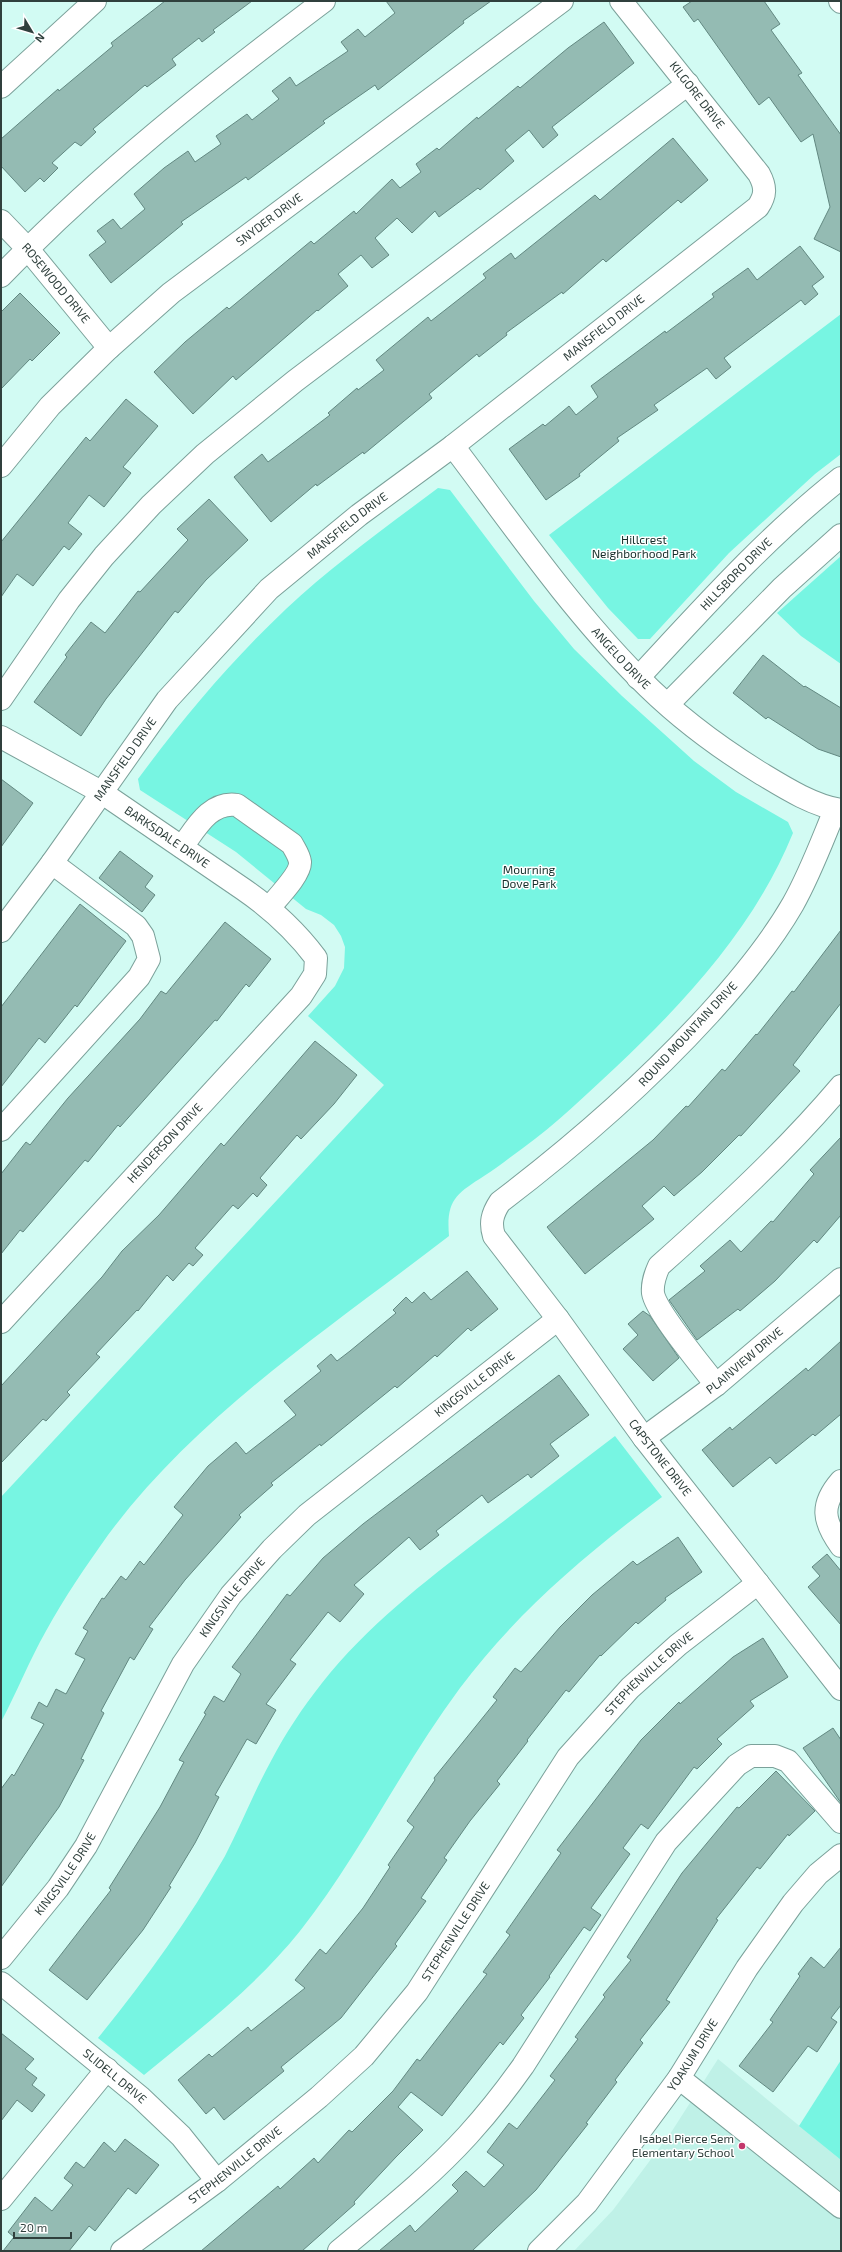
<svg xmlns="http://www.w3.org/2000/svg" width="842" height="2252" font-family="'Exo 2',sans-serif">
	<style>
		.built { fill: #bff1e7 }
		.green { fill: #77f5e2 }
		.building { fill: #94bbb3; stroke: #628881 }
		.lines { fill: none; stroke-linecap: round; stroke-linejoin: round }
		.minor-casing { stroke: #7ba19a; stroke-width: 24 }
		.major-casing { stroke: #7ba19a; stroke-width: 24 }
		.minor { stroke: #fff; stroke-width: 22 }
		.major { stroke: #fff; stroke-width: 22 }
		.poi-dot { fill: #c3376b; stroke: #fff; stroke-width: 1.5 }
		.labels { text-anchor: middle; stroke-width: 3; stroke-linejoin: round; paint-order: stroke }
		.street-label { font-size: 12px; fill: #30403d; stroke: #fff }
		.park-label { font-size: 12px; fill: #162f2b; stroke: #fff }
		.poi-label { font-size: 12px; fill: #30403d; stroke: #fff; text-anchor: end }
	</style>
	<rect width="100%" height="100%" fill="#d2fbf3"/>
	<polygon class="built" points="718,2059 841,2160 841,2251 574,2251 613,2210 672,2131"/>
	<g class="green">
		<polygon points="841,314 841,454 815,474 729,553 650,639 638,639 608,608 549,535"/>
		<path d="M438 488 450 490 534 601 574 649 622 696 694 761 736 792 788 822 793 833C755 926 688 999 616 1067 586 1095 556 1124 523 1148 510 1157 497 1168 484 1176 456 1194 446 1200 449 1236 330 1328 199 1413 108 1535 86 1566 64 1598 46 1631 29 1661 17 1692 1 1722V1497L384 1085 308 1016 335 986 344 968 345 947 341 936 334 925 321 915 306 909 236 852 140 790 138 779C183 718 231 661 286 609 333 565 386 527 438 488Z"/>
		<polygon points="841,556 841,664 801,636 777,613"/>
		<path d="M615 1436 662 1497C587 1553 516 1613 460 1688 402 1766 360 1855 300 1931 255 1987 199 2030 144 2075L98 2038C145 1980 188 1921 225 1856 241 1825 254 1792 271 1761 285 1734 303 1707 322 1683 367 1626 423 1583 480 1539 525 1505 570 1470 615 1436Z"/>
		<polygon points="841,2060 841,2160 799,2126"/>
	</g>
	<g class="building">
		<polygon points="165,1 252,1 213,30 215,32 202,42 199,38 172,59 176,65 147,87 145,85 93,129 96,132 81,146 75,142 52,163 58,168 44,182 40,178 25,192 1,166 1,139 58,89 59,91 113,46 111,43"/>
		<polygon points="386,1 491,1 463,21 464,23 378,90 375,85 323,121 325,123 248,180 246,177 181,222 183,224 111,283 89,255 106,242 97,231 113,219 121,229 145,209 134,194 164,168 188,151 195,162 221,144 216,136 247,114 252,120 279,99 272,91 290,77 296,86 348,51 341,42 358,29 365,37 395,13"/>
		<polygon points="692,1 764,1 780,24 771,30 802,73 798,75 841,135 841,252 814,239 830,207 813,134 801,142 769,97 759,105 698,19 694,22 683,7"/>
		<polygon points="604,22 634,63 552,127 558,135 543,148 529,130 505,150 514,161 480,190 478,188 439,217 435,211 412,233 397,218 375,238 389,255 372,268 361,255 338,274 348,286 318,311 317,310 236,380 233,376 193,414 154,372 185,342 227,307 229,309 311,241 314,244 354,211 356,214 392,179 400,188 421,172 416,164 437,148 439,150 477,117 478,119 518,86 520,88 568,48"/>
		<polygon points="673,138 708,180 681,203 678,200 606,262 603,259 563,294 562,292 506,333 507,335 479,357 477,354 429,394 432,398 364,454 363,452 317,486 316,484 271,522 234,477 262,454 268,462 330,415 328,413 357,388 358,390 384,370 376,360 428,317 431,321 486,278 483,274 511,253 515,259 595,195 600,200"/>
		<polygon points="800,246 824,277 812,286 818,294 805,305 801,300 724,358 731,367 716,379 707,368 654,405 658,410 617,438 619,441 579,474 580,476 546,500 509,449 543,424 545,426 569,406 576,415 598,397 591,386 665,331 666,333 714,297 712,294 748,268 757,280"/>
		<polygon points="20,293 60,333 32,361 30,359 1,389 1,312"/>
		<polygon points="126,399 158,426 123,467 131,473 104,507 89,495 68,523 82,534 69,550 64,546 33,586 17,574 1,597 1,542 86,437 90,441"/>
		<polygon points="209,499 248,540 206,580 178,613 175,611 106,699 81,736 34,702 67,657 65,655 91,622 105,633 138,591 140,592 188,540 177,529"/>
		<polygon points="763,655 804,687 805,686 841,708 841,757 818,749 768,717 766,719 733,693"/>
		<polygon points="1,779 33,803 1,847"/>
		<polygon points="120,851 153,876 145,887 155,895 142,912 99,878"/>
		<polygon points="80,904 126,941 77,1007 75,1005 45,1043 39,1038 1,1087 1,1007"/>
		<polygon points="225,922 271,959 249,987 246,984 217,1021 215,1020 120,1127 118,1125 88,1162 85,1160 23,1232 20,1230 1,1254 1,1174 26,1142 30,1145 68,1098 140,1019 161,991 166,994"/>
		<polygon points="841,930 841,1003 793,1065 800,1071 741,1136 739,1135 702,1172 674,1196 664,1186 642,1206 654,1219 585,1274 547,1227 653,1140 686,1106 688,1107 722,1069 725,1071 756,1034 757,1035 792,991 794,992"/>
		<polygon points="315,1041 357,1075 334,1104 301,1139 297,1135 260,1178 267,1185 257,1197 253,1193 238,1209 233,1205 195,1248 203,1255 193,1266 189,1263 173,1281 167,1275 138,1311 137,1310 96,1354 100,1357 67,1392 70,1395 46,1421 43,1419 1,1463 1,1386 102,1277 122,1251 159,1215 221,1143 224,1146"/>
		<polygon points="841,1137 841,1215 817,1243 814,1240 775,1281 740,1311 738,1309 697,1340 669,1300 705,1271 700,1266 730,1240 741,1252 771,1221 773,1222 814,1174 810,1170"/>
		<polygon points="467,1271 498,1309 471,1331 468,1328 437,1357 435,1355 397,1388 395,1386 321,1446 320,1444 271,1483 273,1485 239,1515 241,1517 185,1580 149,1627 153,1629 134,1660 130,1657 101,1711 104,1713 81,1759 84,1760 59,1807 1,1887 1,1789 12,1774 14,1776 44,1724 31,1718 39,1702 47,1707 56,1689 66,1694 85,1659 75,1654 88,1631 83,1628 102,1598 104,1599 121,1576 126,1580 140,1561 144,1565 183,1515 174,1507 208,1466 236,1442 246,1454 296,1415 284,1401 321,1371 317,1366 331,1354 337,1361 350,1351 396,1313 393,1310 406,1297 412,1303 424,1292 431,1300"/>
		<polygon points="643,1311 650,1316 679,1358 653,1381 623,1349 638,1335 628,1324"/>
		<polygon points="841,1341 841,1414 815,1436 813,1434 776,1464 770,1457 733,1487 702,1450 730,1427 732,1430 806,1368 808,1371"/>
		<polygon points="559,1375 589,1415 550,1444 559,1456 531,1478 528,1474 488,1503 482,1495 436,1531 439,1535 420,1550 409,1537 354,1585 364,1594 340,1622 328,1612 290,1660 296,1664 266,1704 276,1710 256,1744 247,1739 215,1795 219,1797 195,1843 169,1886 171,1887 143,1930 87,2000 49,1970 111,1890 109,1888 160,1807 184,1762 179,1760 206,1714 204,1713 214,1696 224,1702 241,1674 232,1667 287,1594 290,1596 323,1558 363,1524"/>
		<polygon points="678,1537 702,1572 665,1598 666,1600 638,1624 636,1622 601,1656 600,1655 569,1692 566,1690 527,1740 528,1741 497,1781 500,1784 470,1821 444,1858 447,1860 421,1898 426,1901 395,1944 397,1946 341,2018 281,2067 284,2071 224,2120 214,2107 206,2114 178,2080 209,2054 212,2057 248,2027 251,2031 305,1988 295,1980 320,1949 326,1954 363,1908 390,1867 388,1865 414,1827 407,1821 435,1780 434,1778 497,1700 493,1697 515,1668 521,1672 560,1627 592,1595 633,1561 637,1565"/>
		<polygon points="827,1554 841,1571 841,1625 808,1587 820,1576 812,1567"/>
		<polygon points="763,1638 788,1677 750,1701 754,1706 717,1739 722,1744 697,1769 694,1767 648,1829 641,1824 623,1848 630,1854 591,1908 601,1915 590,1931 584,1927 549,1976 550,1977 521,2015 524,2018 503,2045 500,2042 442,2116 411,2092 398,2107 423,2130 396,2157 354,2202 355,2204 302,2251 201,2251 278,2186 280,2189 314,2158 318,2163 349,2130 352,2132 393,2091 417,2059 420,2061 487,1974 483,1972 510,1935 506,1932 561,1853 557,1850 641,1740 679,1702 680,1704 733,1657"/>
		<polygon points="833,1728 841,1740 841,1803 803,1748"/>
		<polygon points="776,1771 815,1811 789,1836 788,1834 760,1869 757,1867 716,1919 718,1920 666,2000 670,2002 640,2040 643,2043 615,2080 617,2082 586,2123 588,2124 536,2190 472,2251 379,2251 410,2225 415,2232 458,2191 452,2185 466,2171 484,2187 504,2165 487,2152 509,2123 517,2129 555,2080 550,2076 578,2039 575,2037 605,1997 603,1995 631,1960 627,1957 682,1873 737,1807 739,1808"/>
		<polygon points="841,1947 841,2005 831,2018 837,2022 817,2052 808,2046 773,2092 739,2066 773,2022 770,2020 800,1976 798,1974 811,1957 824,1968"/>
		<polygon points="1,2033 34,2059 25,2069 37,2078 32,2085 45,2095 32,2112 17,2100 1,2121"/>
		<polygon points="125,2139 159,2165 136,2194 128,2188 95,2231 89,2226 69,2251 3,2251 14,2237 8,2232 35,2197 52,2211 73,2185 64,2178 76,2162 84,2168 104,2142 115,2152"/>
	</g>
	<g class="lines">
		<g class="minor-casing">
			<g id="minor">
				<polyline points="1,87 95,1"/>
				<path id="s1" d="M1 221 27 248 109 348"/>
				<path d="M1 276C99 174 211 86 324 1"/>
				<path id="s2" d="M453 446C512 524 569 607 638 677 674 714 718 747 762 774 785 788 814 806 841 810"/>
				<path id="s3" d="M1 466 50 406 109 348 171 293 562 1"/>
				<path id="s4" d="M638 678C703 608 766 537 841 478"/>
				<polyline points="1,699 69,600 104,556 151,505 205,454 295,381 688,84"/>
				<polyline points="668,704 782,588 841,535"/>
				<path id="s5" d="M1 737 101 792 243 889C272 909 295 930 316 958L315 974 301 996 1 1322"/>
				<path id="s6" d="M835 810C822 841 810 874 793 904 770 944 740 980 709 1014 645 1084 575 1145 500 1202 492 1214 490 1223 494 1236L558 1319 644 1438 841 1689"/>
				<path d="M182 847C196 828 210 801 237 805L292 844C295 850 299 855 300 862 301 874 277 898 269 908"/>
				<path id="s7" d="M1 931 52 863 167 700 269 589 359 515 453 446 758 207C766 195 766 187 759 174L621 1"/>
				<polyline points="1,1130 139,977 149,959 143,936 136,926 52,863"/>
				<path d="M716 1385C702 1366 656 1312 653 1293 652 1283 655 1275 659 1266 723 1209 786 1151 841 1086"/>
				<path id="s8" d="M644 1438 716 1385 841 1279"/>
				<path d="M841 1481C820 1505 823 1521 841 1546"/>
				<path id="s9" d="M1 1958 58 1888 86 1846 183 1664 231 1595 272 1549 307 1515 558 1319"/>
				<path id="s10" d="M1 1983 140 2097 181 2136 217 2181"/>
				<polyline points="679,2078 841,2207"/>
				<polyline points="1,2199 107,2069"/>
				<path id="s11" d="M122 2251 217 2181 319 2097 364 2056 417 1992 568 1757 630 1688 678 1645 758 1583"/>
				<path d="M339 2251C383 2214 429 2178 468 2135 488 2113 506 2090 523 2066L666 1842 737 1765 751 1756H775L788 1761 841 1822"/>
				<path id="s12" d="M539 2251 587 2203 679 2078 747 1968 793 1903 818 1874 841 1855"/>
			</g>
		</g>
		<g class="major-casing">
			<polyline id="major" points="840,1 841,2"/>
		</g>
		<use href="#minor" class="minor"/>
		<use href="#major" class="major"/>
	</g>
	<circle class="poi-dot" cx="742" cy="2146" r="4"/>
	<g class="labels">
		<g class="street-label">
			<text transform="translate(697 95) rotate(52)" y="4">KILGORE DRIVE</text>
			<text dy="4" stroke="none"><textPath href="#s3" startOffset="366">SNYDER DRIVE</textPath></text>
			<text dy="4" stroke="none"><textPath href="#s1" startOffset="83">ROSEWOOD DRIVE</textPath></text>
			<text dy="4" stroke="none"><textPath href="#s7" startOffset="860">MANSFIELD DRIVE</textPath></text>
			<text dy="4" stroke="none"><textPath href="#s7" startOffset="536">MANSFIELD DRIVE</textPath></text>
			<text dy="4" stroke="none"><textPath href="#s4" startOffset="143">HILLSBORO DRIVE</textPath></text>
			<text dy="4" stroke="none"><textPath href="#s2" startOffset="271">ANGELO DRIVE</textPath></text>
			<text dy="4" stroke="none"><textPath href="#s7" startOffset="212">MANSFIELD DRIVE</textPath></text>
			<text dy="4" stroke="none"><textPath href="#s5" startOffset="194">BARKSDALE DRIVE</textPath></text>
			<text transform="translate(688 1034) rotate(-47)" y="4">ROUND MOUNTAIN DRIVE</text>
			<text transform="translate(165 1143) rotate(-47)" y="4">HENDERSON DRIVE</text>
			<text dy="4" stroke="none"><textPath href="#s8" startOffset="127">PLAINVIEW DRIVE</textPath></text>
			<text dy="4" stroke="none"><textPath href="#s9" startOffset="754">KINGSVILLE DRIVE</textPath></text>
			<text dy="4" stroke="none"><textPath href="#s6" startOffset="836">CAPSTONE DRIVE</textPath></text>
			<text dy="4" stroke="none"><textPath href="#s9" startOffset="430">KINGSVILLE DRIVE</textPath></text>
			<text dy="4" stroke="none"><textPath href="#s11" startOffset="790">STEPHENVILLE DRIVE</textPath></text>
			<text dy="4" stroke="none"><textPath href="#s9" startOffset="106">KINGSVILLE DRIVE</textPath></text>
			<text dy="4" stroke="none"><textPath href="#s11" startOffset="466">STEPHENVILLE DRIVE</textPath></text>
			<text dy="4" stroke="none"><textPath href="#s12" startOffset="250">YOAKUM DRIVE</textPath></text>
			<text dy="4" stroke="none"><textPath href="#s10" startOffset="147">SLIDELL DRIVE</textPath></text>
			<text dy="4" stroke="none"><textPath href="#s11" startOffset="142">STEPHENVILLE DRIVE</textPath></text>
		</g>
		<g class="park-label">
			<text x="644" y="544">Hillcrest<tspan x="644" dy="14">Neighborhood Park</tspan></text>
			<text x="529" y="874">Mourning<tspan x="529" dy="14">Dove Park</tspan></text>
		</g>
		<g class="poi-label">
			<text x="734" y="2143">Isabel Pierce Sem<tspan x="734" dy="14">Elementary School</tspan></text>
		</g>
	</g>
	<rect width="842" height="2252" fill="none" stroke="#30403d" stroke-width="4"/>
	<g transform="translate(32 32) rotate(128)" stroke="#ffffff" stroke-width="3" paint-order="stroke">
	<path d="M0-3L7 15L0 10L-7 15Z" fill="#30403d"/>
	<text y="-6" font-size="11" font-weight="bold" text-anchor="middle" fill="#30403d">N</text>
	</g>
	<path d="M14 2232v6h57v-6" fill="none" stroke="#30403d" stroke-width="2"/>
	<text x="20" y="2232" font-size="12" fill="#30403d" stroke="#ffffff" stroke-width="3" paint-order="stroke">20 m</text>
</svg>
